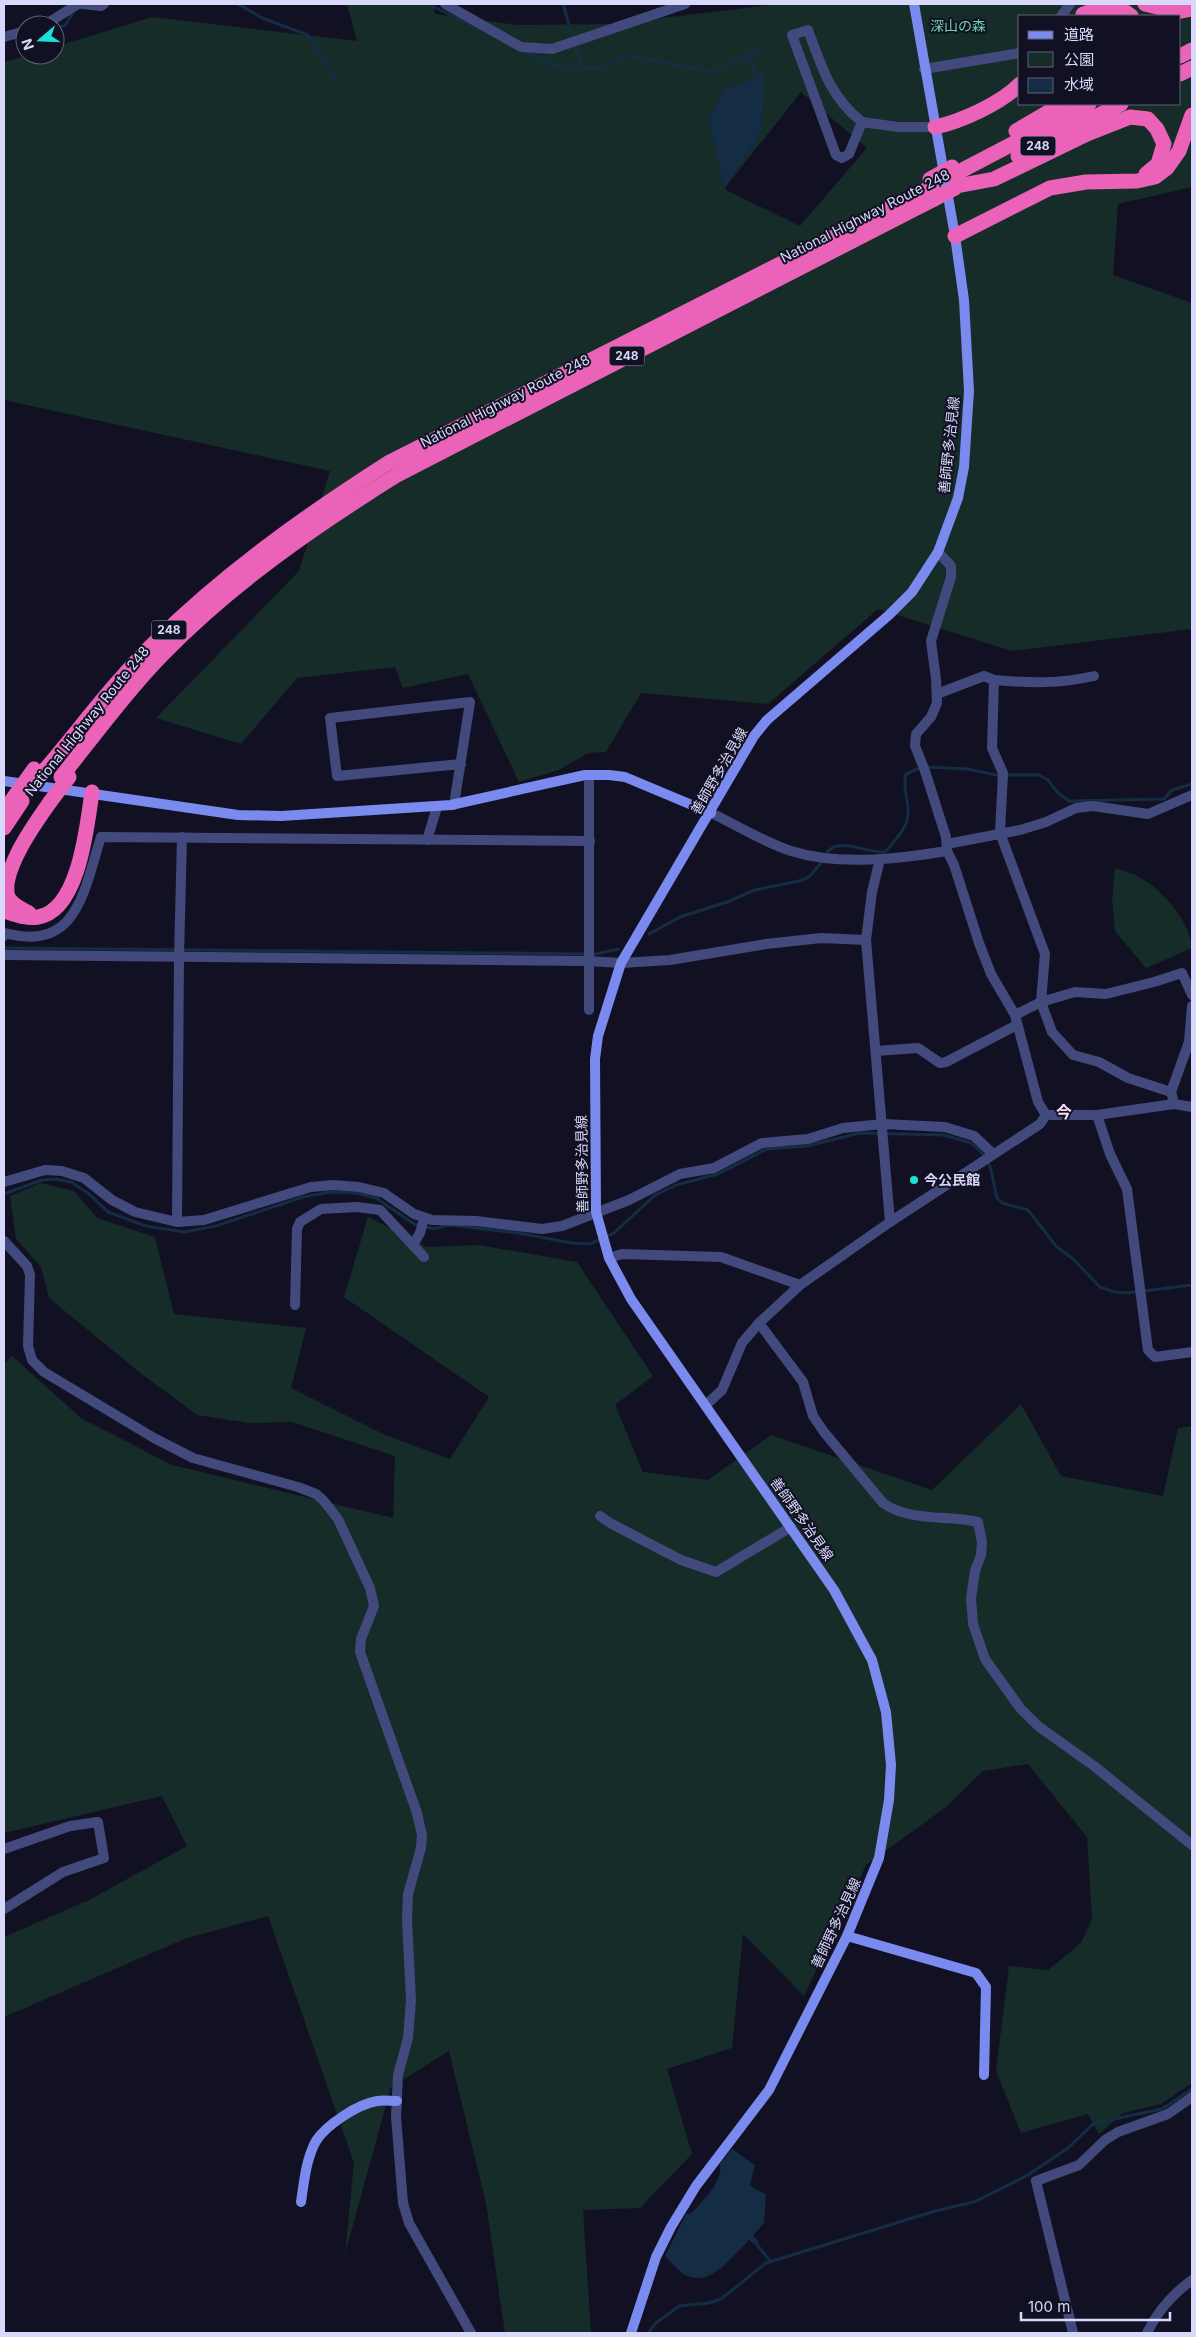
<svg xmlns="http://www.w3.org/2000/svg" width="1196" height="2337" font-family="Inter,'Noto Sans JP',sans-serif">
	<style>
		.green { fill: #152c28; fill-rule: evenodd }
		.water { fill: #142d44 }
		.lines { fill: none; stroke-linecap: round; stroke-linejoin: round }
		.stream { stroke: #142d44; stroke-width: 3 }
		.street { stroke: #42497c; stroke-width: 10 }
		.secondary { stroke: #7b8aee; stroke-width: 10 }
		.highway { stroke: #eb62b9; stroke-width: 15 }
		.highway-bridge { stroke: #eb62b9; stroke-width: 15 }
		.poi-dot { fill: #1de1d7; stroke: #121123; stroke-width: 2 }
		.labels { text-anchor: middle; stroke-width: 4; stroke-linejoin: round; paint-order: stroke }
		.shield { fill: #121123; stroke: #9d9dba; stroke-width: 1 }
		.shield-label { font-size: 12px; font-weight: bold; fill: #d8d9fa }
		.park-label { font-size: 14px; fill: #6dd1a9; stroke: #121123 }
		.street-label { font-size: 14px; fill: #d8d9fa; stroke: #121123 }
		.poi-label { font-size: 14px; font-weight: bold; fill: #d8d9fa; stroke: #121123; text-anchor: start }
		.quarter-label { font-size: 16px; font-weight: bold; fill: #fadaf3; stroke: #121123 }
	</style>
	<rect width="100%" height="100%" fill="#121123"/>
	<g class="green">
		<path d="M347 4H433L435 14 517 25 612 24 778 4H1192V187L1118 204 1113 275 1192 303V629L1012 651 878 609 768 704 641 693 606 752 588 753 559 770 519 782 468 674 403 688 395 667 297 678 241 744 156 718 299 571 330 471 4 400V62L28 55H55V47L152 17 357 41ZM1020 16H1180V104H1020ZM801 92 867 148 800 226 724 189Z"/>
		<path d="M1115 868C1124 871 1136 874 1144 880 1163 891 1192 925 1192 948L1146 968 1115 931 1112 900Z"/>
		<polygon points="41,1183 74,1191 97,1218 155,1237 174,1314 306,1328 291,1388 385,1435 450,1459 489,1397 344,1297 368,1217 427,1247 479,1245 577,1262 653,1376 615,1405 643,1472 708,1480 771,1435 932,1490 1021,1404 1061,1476 1163,1496 1178,1428 1192,1426 1192,2083 1161,2104 1123,2113 1099,2134 1088,2114 1021,2133 996,2071 1009,1966 1048,1970 1081,1943 1092,1919 1087,1837 1028,1764 983,1771 946,1807 866,1865 804,1996 743,1934 732,2048 667,2069 692,2154 640,2208 583,2210 591,2333 505,2333 486,2203 449,2051 391,2087 345,2254 354,2163 268,1916 184,1939 4,2017 4,1937 89,1900 187,1846 162,1796 4,1833 4,1364 12,1356 81,1418 172,1465 393,1518 395,1456 292,1422 249,1423 197,1415 139,1372 49,1298 41,1267 16,1239 10,1196"/>
	</g>
	<g class="water">
		<polygon points="764,73 761,131 724,190 709,118 724,90"/>
		<path d="M732 2149 755 2165 750 2185 753 2188 766 2194 764 2223 753 2235 759 2243 755 2245 749 2240C732 2256 711 2288 685 2275 678 2271 671 2262 665 2256L686 2214H690C702 2203 723 2182 720 2164Z"/>
	</g>
	<g class="lines">
		<g class="stream">
			<polyline points="238,4 262,18 308,35 337,82"/>
			<polyline points="432,4 434,7 482,30"/>
			<polyline points="563,4 582,68"/>
			<polyline points="55,27 65,26 74,11"/>
			<polyline points="524,51 555,66 602,69 626,55 711,72 761,49"/>
			<polyline points="749,54 757,77"/>
			<polyline points="927,767 968,769 996,775 1039,775 1048,780 1058,793 1069,801 1164,799 1172,790 1192,784"/>
			<path d="M827 852C841 837 864 853 885 852 894 841 908 828 908 814 909 800 902 788 906 774L920 768"/>
			<polyline points="649,934 680,917 727,902 755,890 799,881 809,877 821,863"/>
			<polyline points="4,948 596,954 618,949"/>
			<polyline points="4,1194 42,1180 55,1179 71,1182 89,1194 108,1212 146,1226 184,1232 216,1226 303,1197 330,1192 357,1193 376,1198 414,1224 434,1229 449,1225 518,1233 572,1243 590,1244 614,1233 655,1195 676,1185 718,1174 767,1149 807,1146 860,1133 944,1135 971,1143 983,1154 990,1166 997,1198 1002,1203 1028,1210 1056,1246 1073,1259 1100,1287 1114,1292 1127,1293 1192,1285"/>
			<polyline points="754,2241 771,2262"/>
			<polyline points="648,2333 656,2323 679,2306 709,2303 721,2299 766,2263 935,2211 974,2202 1028,2175 1068,2148 1094,2123 1162,2109 1192,2089"/>
		</g>
		<g class="street">
			<polyline points="82,4 101,6 104,4"/>
			<polyline points="445,4 521,47 552,49 685,4"/>
			<polyline points="1061,16 1070,4"/>
			<polyline points="42,25 51,21 78,4"/>
			<polyline points="4,37 25,31"/>
			<polyline points="924,69 1020,53"/>
			<path d="M862 122C830 97 822 67 808 30L792 35 836 155 842 158 849 154 862 122 898 127H935"/>
			<polyline points="938,552 951,566 951,577 931,641 936,679 937,703 931,717 916,734 915,746 925,771 946,837 947,851 954,865 979,943 991,974 1015,1015 1038,1102 1046,1115"/>
			<path d="M994 680C1029 683 1059 684 1094 676"/>
			<polyline points="937,694 984,676 994,680 992,748 1003,773 1000,833 1045,954 1041,1002 1052,1032 1073,1055 1099,1062 1128,1078 1171,1092"/>
			<polyline points="454,805 470,702 330,718 337,776 461,764"/>
			<path d="M711 813C737 825 763 842 791 851 839 866 898 859 947 851"/>
			<polyline points="427,840 437,807"/>
			<polyline points="947,844 1020,830 1046,822 1076,808 1093,806 1148,814 1192,795"/>
			<polyline points="880,859 872,892 866,940 890,1222"/>
			<path d="M4 936 5 933C78 953 84 889 101 837L590 841"/>
			<polyline points="4,955 588,961 621,963 670,960 766,944 821,938 866,940"/>
			<polyline points="589,1010 589,775"/>
			<polyline points="1015,1015 1041,1002 1075,992 1106,994 1154,982 1182,973 1192,995"/>
			<polyline points="876,1051 918,1048 940,1063 946,1062 1017,1025"/>
			<polyline points="1173,1099 1171,1092 1189,1042 1192,1006"/>
			<polyline points="1046,1115 1097,1115 1174,1104 1192,1107"/>
			<polyline points="1097,1115 1110,1154 1127,1189 1148,1350 1155,1357 1192,1352"/>
			<polyline points="4,1182 45,1170 62,1171 84,1178 112,1200 135,1212 177,1222 204,1220 311,1187 333,1185 359,1187 384,1193 414,1214 432,1220 476,1221 542,1229 562,1226 629,1200 680,1174 714,1168 762,1143 808,1139 843,1128 883,1124 945,1127 974,1136 993,1154"/>
			<polyline points="177,1222 179,957 182,837"/>
			<polyline points="4,1241 27,1266 30,1275 28,1346 32,1360 44,1372 154,1438 193,1458 298,1487 316,1494 323,1500 338,1519 370,1588 374,1606 361,1639 360,1652 417,1813 422,1835 421,1848 408,1894 407,1920 411,2000 408,2038 398,2075 396,2117 403,2203 409,2223 471,2333"/>
			<polyline points="413,1245 420,1233 424,1218"/>
			<polyline points="609,1258 622,1254 721,1257 800,1285"/>
			<polyline points="295,1305 297,1229 300,1222 321,1209 357,1207 380,1210 424,1257"/>
			<path d="M759 1323 803 1382 813 1416 824 1432 883 1503C910 1522 947 1515 978 1522L982 1542 981 1555 975 1571 971 1598 973 1624 985 1659 1020 1708 1038 1726 1094 1766 1192 1845"/>
			<polyline points="707,1404 722,1390 742,1343 759,1323 800,1285 890,1222 1040,1124 1046,1115"/>
			<polyline points="600,1516 610,1523 681,1560 716,1572 791,1527"/>
			<polyline points="4,1849 70,1826 98,1822 104,1858 63,1872 4,1909"/>
			<polyline points="1073,2333 1036,2181 1079,2165 1105,2140 1118,2132 1168,2114 1192,2097"/>
			<path d="M1147 2333C1157 2312 1174 2293 1192 2280"/>
		</g>
		<g class="secondary">
			<polyline points="4,781 238,815 281,816 451,805 585,775 609,775 625,777 711,813"/>
			<polyline points="847,1936 976,1973 986,1987 984,2075"/>
			<path d="M301 2202C304 2182 306 2159 316 2141 326 2125 358 2104 377 2101 383 2100 391 2101 397 2101"/>
			<polyline points="631,2333 656,2257 671,2227 696,2186 769,2090 847,1936 879,1858 889,1800 891,1765 886,1712 872,1660 834,1590 631,1299 609,1258 596,1212 595,1059 598,1036 621,963 754,736 767,720 889,615 912,592 938,552 958,498 964,467 969,391 964,300 955,236 914,4"/>
		</g>
		<g class="highway">
			<polyline points="1145,4 1177,12 1192,9"/>
			<path d="M1083 14C1101 8 1115 2 1131 16"/>
			<polyline points="1180,56 1192,50"/>
			<polyline points="1180,74 1192,68"/>
			<path d="M935 127C960 122 1002 103 1020 84"/>
			<polyline points="1016,131 1062,104"/>
			<polyline points="1018,156 1121,104"/>
			<polyline points="953,175 1089,104"/>
			<polyline points="962,185 994,179 1087,134 1130,117 1148,119 1157,129 1164,144 1158,164 1146,174"/>
			<polyline points="955,236 1050,188 1086,182 1137,181 1155,177 1167,168 1179,151 1192,115"/>
			<path d="M43 772C80 729 114 682 154 643 225 573 305 516 388 463L932 187"/>
			<path d="M61 777C94 736 126 692 163 654 232 583 314 527 397 475L934 199"/>
			<polyline points="4,828 22,801"/>
			<path d="M4 911C15 914 25 919 38 917 79 911 87 826 92 792"/>
			<path d="M29 913C22 909 12 905 8 897 0 871 36 822 50 802"/>
		</g>
		<g class="highway-bridge">
			<polyline points="930,179 952,167"/>
			<polyline points="934,199 955,188"/>
			<polyline points="50,802 69,777"/>
			<polyline points="4,811 34,769"/>
		</g>
	</g>
	<circle class="poi-dot" cx="914" cy="1180" r="5"/>
	<g class="labels">
		<g class="shield">
			<rect x="1020.5" y="136.5" width="35" height="19" rx="4"/>
			<rect x="609.5" y="346.5" width="35" height="19" rx="4"/>
			<rect x="151.5" y="620.5" width="35" height="19" rx="4"/>
		</g>
		<g class="shield-label">
			<text x="1038" y="150">248</text>
			<text x="627" y="360">248</text>
			<text x="169" y="634">248</text>
		</g>
		<g class="park-label">
			<text x="958" y="31">深山の森</text>
		</g>
		<g class="street-label">
			<text transform="translate(865 216) rotate(-27)" y="5">National Highway Route 248</text>
			<text transform="translate(505 401) rotate(-27)" y="5">National Highway Route 248</text>
			<text transform="translate(949 445) rotate(-84)" y="5">善師野多治見線</text>
			<text transform="translate(87 721) rotate(-51)" y="5">National Highway Route 248</text>
			<text transform="translate(719 771) rotate(-60)" y="5">善師野多治見線</text>
			<text transform="translate(582 1164) rotate(-91)" y="5">善師野多治見線</text>
			<text transform="translate(802 1519) rotate(55)" y="5">善師野多治見線</text>
			<text transform="translate(836 1923) rotate(-65)" y="5">善師野多治見線</text>
		</g>
		<g class="poi-label">
			<text x="924" y="1185">今公民館</text>
		</g>
		<g class="quarter-label">
			<text x="1064" y="1118">今</text>
		</g>
	</g>
	<rect width="1196" height="2337" fill="none" stroke="#d8d9fa" stroke-width="10"/>
	<rect x="1018" y="15" width="162" height="90" fill="#121123" stroke="#616179"/>
	<rect x="1028" y="31" width="25" height="8" fill="#7b8aee" stroke="#616179"/>
	<text x="1064" y="40" font-size="15" fill="#d8d9fa">道路</text>
	<rect x="1028" y="52" width="25" height="15" fill="#152c28" stroke="#616179"/>
	<text x="1064" y="65" font-size="15" fill="#d8d9fa">公園</text>
	<rect x="1028" y="78" width="25" height="15" fill="#142d44" stroke="#616179"/>
	<text x="1064" y="90" font-size="15" fill="#d8d9fa">水域</text>
	<g transform="translate(40 40) rotate(251)"><circle r="24" fill="#121123" stroke="#616179"/>
	<path d="M0-4L9 19L0 12L-9 19Z" fill="#1de1d7"/>
	<text y="-8" font-size="14" font-weight="bold" text-anchor="middle" fill="#d8d9fa">N</text>
	</g>
	<path d="M1021 2312v8h149v-8" fill="none" stroke="#d8d9fa" stroke-width="2.5"/>
	<text x="1028" y="2312" font-size="15" fill="#d8d9fa" stroke="#121123" stroke-width="4" paint-order="stroke">100 m</text>
</svg>
